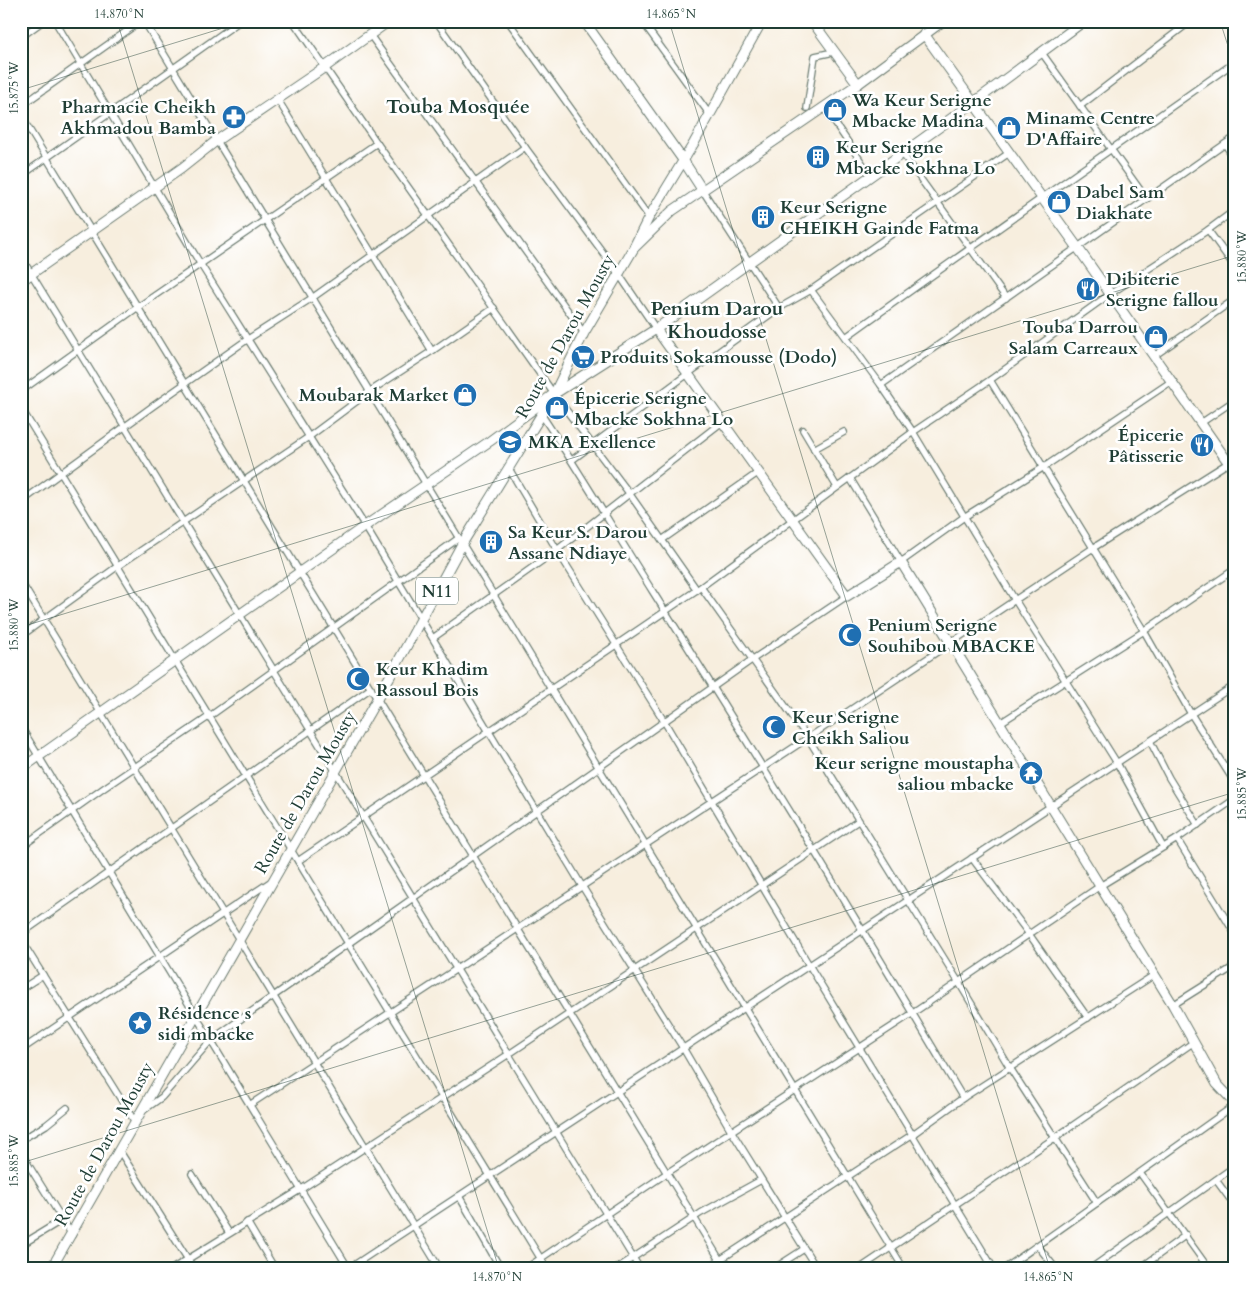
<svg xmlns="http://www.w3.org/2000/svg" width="1256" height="1290" font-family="Cardo,serif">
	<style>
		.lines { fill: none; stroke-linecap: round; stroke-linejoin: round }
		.street-casing { stroke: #6b7b70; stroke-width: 8 }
		.secondary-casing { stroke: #6b7b70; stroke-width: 11 }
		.primary-casing { stroke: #6b7b70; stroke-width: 11 }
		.street { stroke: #fff; stroke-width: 5.5 }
		.secondary { stroke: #fff; stroke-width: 9 }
		.primary { stroke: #fff; stroke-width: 9 }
		.ticks { fill: none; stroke: #1f3d34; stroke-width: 1; stroke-opacity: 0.45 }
		.labels { text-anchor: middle; stroke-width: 5; stroke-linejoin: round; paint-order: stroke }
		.shield { fill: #fff; stroke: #627771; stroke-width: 1 }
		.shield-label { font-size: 16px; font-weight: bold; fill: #1f3d34 }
		.poi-label { font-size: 18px; font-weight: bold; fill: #1f3d34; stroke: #fff; text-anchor: start }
		.street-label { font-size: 18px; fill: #1f3d34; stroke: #fff }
		.quarter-label { font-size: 20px; font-weight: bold; fill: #1f3d34; stroke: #fff }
		.neatline { fill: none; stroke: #1f3d34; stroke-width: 2 }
		.ticks-label { font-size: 12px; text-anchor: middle; fill: #1f3d34 }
	</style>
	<rect width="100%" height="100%" fill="#fff"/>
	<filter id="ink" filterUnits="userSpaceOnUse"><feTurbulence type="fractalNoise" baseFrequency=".02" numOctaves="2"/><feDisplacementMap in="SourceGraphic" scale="10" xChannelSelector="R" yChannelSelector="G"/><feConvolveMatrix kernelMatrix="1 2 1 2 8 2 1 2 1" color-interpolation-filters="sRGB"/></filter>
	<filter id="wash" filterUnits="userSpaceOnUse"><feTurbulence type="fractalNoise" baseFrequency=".0096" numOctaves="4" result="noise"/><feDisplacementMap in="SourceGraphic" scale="20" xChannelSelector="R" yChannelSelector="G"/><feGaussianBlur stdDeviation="1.12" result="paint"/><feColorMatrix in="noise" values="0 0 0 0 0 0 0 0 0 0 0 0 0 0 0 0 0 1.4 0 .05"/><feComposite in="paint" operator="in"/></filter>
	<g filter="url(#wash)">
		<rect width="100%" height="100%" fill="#f7eede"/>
	</g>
	<g filter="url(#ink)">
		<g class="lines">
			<g class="street-casing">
				<g id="street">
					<polyline points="55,21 201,265 365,526 582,886 683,1048 732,1132 817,1269"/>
					<polyline points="144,21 904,1269"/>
					<polyline points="293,21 377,143 554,394 629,493 697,590"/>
					<polyline points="436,21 525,147 618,273 656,329"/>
					<polyline points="508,21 649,217"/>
					<polyline points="642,21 710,115"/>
					<polyline points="370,35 584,333"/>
					<polyline points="21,37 43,21"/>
					<polyline points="1042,53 1146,198"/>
					<polyline points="278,100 432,351"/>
					<polyline points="21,106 141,21"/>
					<polyline points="1080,106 1191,21"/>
					<polyline points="824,107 871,176"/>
					<polyline points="807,108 815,56 829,53 833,50"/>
					<polyline points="21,116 720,1260"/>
					<polyline points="1225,144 1235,160"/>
					<polyline points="902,153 1006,298"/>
					<polyline points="21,176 240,21"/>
					<polyline points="703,191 779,308"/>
					<polyline points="1208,230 1235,267"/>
					<polyline points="21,257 640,1269"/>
					<polyline points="811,290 881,385 913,432 1015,600 1117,763 1163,847"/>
					<path d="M846 337C975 244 1105 154 1235 62"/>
					<polyline points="1154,356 1235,299"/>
					<polyline points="990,380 1144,631 1191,714 1235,783"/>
					<polyline points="881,385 1235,137"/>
					<polyline points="21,391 138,307 377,143"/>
					<polyline points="21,408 547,1269"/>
					<path d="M541 414C580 472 615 532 653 592 759 759 862 928 963 1098"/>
					<polyline points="1201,423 1235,400"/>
					<polyline points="803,430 837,487"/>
					<polyline points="814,449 844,432"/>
					<polyline points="572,460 689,373 779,308 811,290 1009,153"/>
					<polyline points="508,467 557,550 664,721 809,965 994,1269"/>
					<polyline points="850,478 901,562 964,517 1044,467 1172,381"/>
					<polyline points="21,502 153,406 248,339 312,298 525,147"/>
					<polyline points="662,540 759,472"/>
					<polyline points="21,582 440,1269"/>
					<polyline points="701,587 808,738 958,981 1010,1068 1097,1203"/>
					<polyline points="21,636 118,566 310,436 369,392 432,351 494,308"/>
					<polyline points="433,638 557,550 722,422"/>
					<polyline points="1000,723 1144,631 1235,569"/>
					<polyline points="21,727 349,1269"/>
					<polyline points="1150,741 1169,778 1198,825"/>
					<polyline points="1177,839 1235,934"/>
					<polyline points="21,847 104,788 210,716 459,538"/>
					<polyline points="972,858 1029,934 1088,1018"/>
					<polyline points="298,861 701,587 913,432 990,380 1110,294 1208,230 1235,210"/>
					<polyline points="21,934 371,688"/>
					<polyline points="21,940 135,1122"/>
					<polyline points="21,989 43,975"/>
					<polyline points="1173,1005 1235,966"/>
					<polyline points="21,1050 270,882"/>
					<polyline points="251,1104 808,738 1093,548 1228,463"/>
					<polyline points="144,1110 162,1097 211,1040 753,659 847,596"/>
					<polyline points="21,1140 46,1125 67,1108"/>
					<polyline points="119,1150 194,1269"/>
					<polyline points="21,1153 72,1235"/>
					<polyline points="1140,1173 1209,1269"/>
					<polyline points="192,1174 229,1233"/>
					<polyline points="1216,1180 1235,1206"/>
					<polyline points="459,1196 501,1269"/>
					<polyline points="247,1222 275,1269"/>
					<polyline points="21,1245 62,1220"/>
					<polyline points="1038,1246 1056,1269"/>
					<polyline points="172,1269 300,1190 509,1054 858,821"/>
					<polyline points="348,1269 1235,685"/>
					<polyline points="525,1269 667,1173 913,1013 1100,886 1177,839 1235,799"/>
					<polyline points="616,1269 701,1213 761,1180"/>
					<polyline points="706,1269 913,1134 963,1098 1154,975"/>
					<polyline points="773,1269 804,1249"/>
					<polyline points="859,1269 1056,1137 1194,1042"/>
					<polyline points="1004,1269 1235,1105"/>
					<polyline points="1090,1269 1235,1166"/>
					<polyline points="1139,1269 1186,1235"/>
				</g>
			</g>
			<g class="secondary-casing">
				<g id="secondary">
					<polyline points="584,21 683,160 703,191"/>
					<polyline points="812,21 858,84"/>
					<polyline points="924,34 1078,248 1235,472"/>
					<polyline points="634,247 649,217 694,143 762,21"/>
					<polyline points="21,281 182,168 216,141 325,67 389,21"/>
					<polyline points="656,329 847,596 901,562 1173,1005 1217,1084 1235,1103"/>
					<polyline points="21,769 365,526 490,441 554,394 656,329 973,103 1084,21"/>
				</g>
			</g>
			<g class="primary-casing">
				<polyline id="primary" points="51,1269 393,671 462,544 554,394 584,333 634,248 672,211 858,84 943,21"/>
			</g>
			<use href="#street" class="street"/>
			<use href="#secondary" class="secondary"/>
			<use href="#primary" class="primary"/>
		</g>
	</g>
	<path class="ticks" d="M117 21 499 1269M669 21 1050 1269M1220 21 1235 68M21 90 246 21M21 627 1235 255M21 1163 1235 792"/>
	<defs>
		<g id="shop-disc" transform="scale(1.25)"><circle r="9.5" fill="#1f6fb2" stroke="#fff"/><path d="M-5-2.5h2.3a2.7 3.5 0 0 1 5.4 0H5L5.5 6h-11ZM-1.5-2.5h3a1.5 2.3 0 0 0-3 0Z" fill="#fff"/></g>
		<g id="pharmacy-disc" transform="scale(1.25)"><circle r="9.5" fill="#1f6fb2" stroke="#fff"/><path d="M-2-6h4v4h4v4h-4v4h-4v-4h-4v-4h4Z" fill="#fff"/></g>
		<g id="building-disc" transform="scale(1.25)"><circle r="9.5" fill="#1f6fb2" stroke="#fff"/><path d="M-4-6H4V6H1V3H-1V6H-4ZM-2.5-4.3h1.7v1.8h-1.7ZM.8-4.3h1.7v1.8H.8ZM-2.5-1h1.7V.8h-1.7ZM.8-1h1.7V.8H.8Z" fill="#fff"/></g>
		<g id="restaurant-disc" transform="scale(1.25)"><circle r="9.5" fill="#1f6fb2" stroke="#fff"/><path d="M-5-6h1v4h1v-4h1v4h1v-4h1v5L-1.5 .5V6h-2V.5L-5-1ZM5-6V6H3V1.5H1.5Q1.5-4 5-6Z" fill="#fff"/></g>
		<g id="supermarket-disc" transform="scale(1.25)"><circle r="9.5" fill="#1f6fb2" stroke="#fff"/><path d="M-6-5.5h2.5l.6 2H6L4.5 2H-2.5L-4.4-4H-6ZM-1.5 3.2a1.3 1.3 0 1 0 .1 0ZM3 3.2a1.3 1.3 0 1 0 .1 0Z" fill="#fff"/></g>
		<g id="school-disc" transform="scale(1.25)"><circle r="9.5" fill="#1f6fb2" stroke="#fff"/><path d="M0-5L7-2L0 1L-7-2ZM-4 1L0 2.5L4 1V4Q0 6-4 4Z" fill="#fff"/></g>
		<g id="mosque-disc" transform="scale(1.25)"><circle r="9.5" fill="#1f6fb2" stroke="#fff"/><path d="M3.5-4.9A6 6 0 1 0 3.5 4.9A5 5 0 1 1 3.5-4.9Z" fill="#fff"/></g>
		<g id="temple-disc" transform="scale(1.25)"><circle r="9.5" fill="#1f6fb2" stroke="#fff"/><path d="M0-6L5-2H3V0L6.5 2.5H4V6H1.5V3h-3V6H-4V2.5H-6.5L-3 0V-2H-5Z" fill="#fff"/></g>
		<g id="sight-disc" transform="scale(1.25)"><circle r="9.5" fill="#1f6fb2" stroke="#fff"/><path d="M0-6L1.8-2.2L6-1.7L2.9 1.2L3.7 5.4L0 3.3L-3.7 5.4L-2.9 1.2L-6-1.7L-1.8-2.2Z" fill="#fff"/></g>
	</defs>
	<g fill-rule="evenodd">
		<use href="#shop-disc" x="835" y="110"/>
		<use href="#pharmacy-disc" x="234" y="117"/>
		<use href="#shop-disc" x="1009" y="128"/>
		<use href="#building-disc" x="818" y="157"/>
		<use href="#shop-disc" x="1059" y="202"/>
		<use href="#building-disc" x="763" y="217"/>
		<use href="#restaurant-disc" x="1088" y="289"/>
		<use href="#shop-disc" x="1156" y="337"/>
		<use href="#supermarket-disc" x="583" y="357"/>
		<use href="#shop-disc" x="465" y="395"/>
		<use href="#shop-disc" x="557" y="408"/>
		<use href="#school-disc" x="510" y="442"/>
		<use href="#restaurant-disc" x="1202" y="445"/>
		<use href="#building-disc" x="491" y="542"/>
		<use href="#mosque-disc" x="850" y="635"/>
		<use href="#mosque-disc" x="358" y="679"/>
		<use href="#mosque-disc" x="774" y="727"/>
		<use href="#temple-disc" x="1031" y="773"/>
		<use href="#sight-disc" x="140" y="1023"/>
	</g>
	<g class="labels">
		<rect class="shield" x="416" y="577.5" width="42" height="27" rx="4"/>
		<g class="shield-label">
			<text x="437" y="597">N11</text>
		</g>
		<g class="poi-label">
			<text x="852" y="106">Wa Keur Serigne<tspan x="852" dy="21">Mbacke Madina</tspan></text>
			<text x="216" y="113" text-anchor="end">Pharmacie Cheikh<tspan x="216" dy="21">Akhmadou Bamba</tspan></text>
			<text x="1026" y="124">Miname Centre<tspan x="1026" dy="21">D'Affaire</tspan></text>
			<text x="836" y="153">Keur Serigne<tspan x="836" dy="21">Mbacke Sokhna Lo</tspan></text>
			<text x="1076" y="198">Dabel Sam<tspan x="1076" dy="21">Diakhate</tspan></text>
			<text x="780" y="213">Keur Serigne<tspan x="780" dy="21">CHEIKH Gainde Fatma</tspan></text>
			<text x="1106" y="285">Dibiterie<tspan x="1106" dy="21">Serigne fallou</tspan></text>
			<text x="1138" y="333" text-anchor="end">Touba Darrou<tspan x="1138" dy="21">Salam Carreaux</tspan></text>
			<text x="600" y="363">Produits Sokamousse (Dodo)</text>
			<text x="448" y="401" text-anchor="end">Moubarak Market</text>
			<text x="574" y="404">Épicerie Serigne<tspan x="574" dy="21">Mbacke Sokhna Lo</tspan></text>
			<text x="1184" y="441" text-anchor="end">Épicerie<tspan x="1184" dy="21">Pâtisserie</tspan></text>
			<text x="528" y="448">MKA Exellence</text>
			<text x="508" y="538">Sa Keur S. Darou<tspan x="508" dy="21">Assane Ndiaye</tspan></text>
			<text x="868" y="631">Penium Serigne<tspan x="868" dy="21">Souhibou MBACKE</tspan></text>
			<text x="376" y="675">Keur Khadim<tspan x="376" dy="21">Rassoul Bois</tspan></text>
			<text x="792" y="723">Keur Serigne<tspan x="792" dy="21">Cheikh Saliou</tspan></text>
			<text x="1014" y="769" text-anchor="end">Keur serigne moustapha<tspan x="1014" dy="21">saliou mbacke</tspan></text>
			<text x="158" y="1019">Résidence s<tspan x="158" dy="21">sidi mbacke</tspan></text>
		</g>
		<g class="street-label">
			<text transform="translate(565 336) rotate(-61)" y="6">Route de Darou Mousty</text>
			<text transform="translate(305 792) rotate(-60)" y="6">Route de Darou Mousty</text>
			<text transform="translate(104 1144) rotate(-61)" y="6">Route de Darou Mousty</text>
		</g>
		<g class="quarter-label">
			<text x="458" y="113">Touba Mosquée</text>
			<text x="717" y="315">Penium Darou<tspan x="717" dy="23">Khoudosse</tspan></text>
		</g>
	</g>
	<rect width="1256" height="1290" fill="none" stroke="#fff" stroke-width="55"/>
	<rect x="28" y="28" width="1200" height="1234" class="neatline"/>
	<g class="ticks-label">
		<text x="119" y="18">14.870°N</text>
		<text x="671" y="18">14.865°N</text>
		<text transform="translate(14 88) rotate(-90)" y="4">15.875°W</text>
		<text transform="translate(1242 257) rotate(-90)" y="4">15.880°W</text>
		<text transform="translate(14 625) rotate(-90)" y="4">15.880°W</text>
		<text transform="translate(1242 794) rotate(-90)" y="4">15.885°W</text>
		<text transform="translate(14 1161) rotate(-90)" y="4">15.885°W</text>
		<text x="497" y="1281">14.870°N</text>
		<text x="1048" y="1281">14.865°N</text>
	</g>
</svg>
